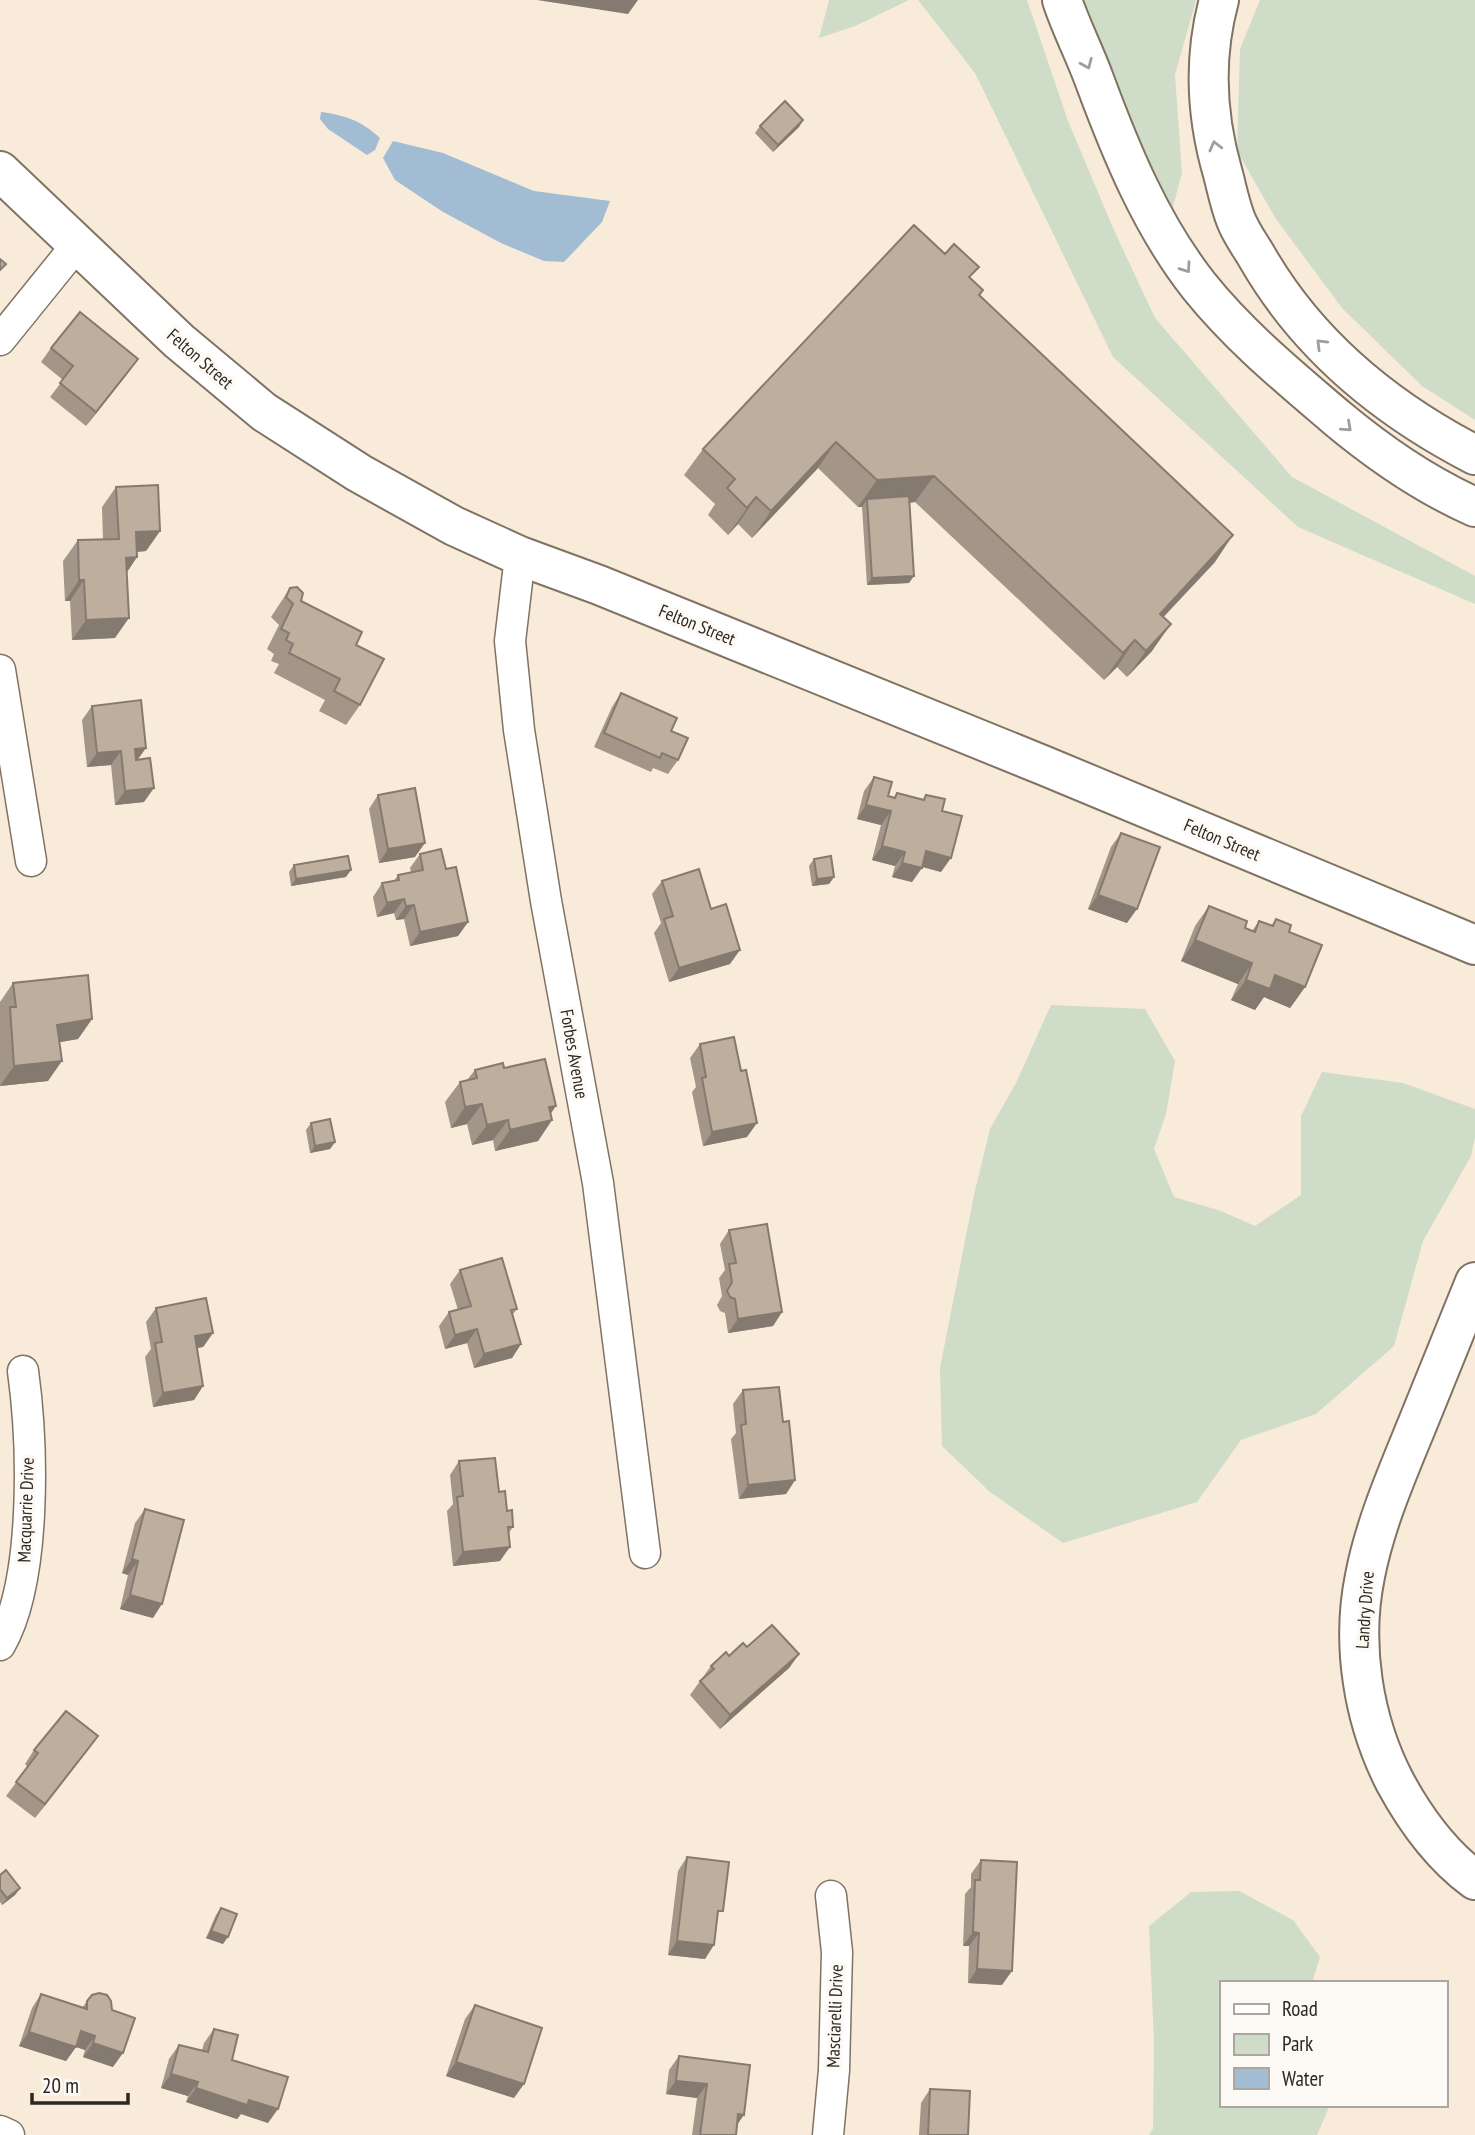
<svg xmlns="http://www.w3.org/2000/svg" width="1475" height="2135" font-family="'PT Sans Narrow',sans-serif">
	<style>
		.green { fill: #cfdcc8 }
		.water { fill: #a2bcd3 }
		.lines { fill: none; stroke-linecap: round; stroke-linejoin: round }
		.street-casing { stroke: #807363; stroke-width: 33 }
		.secondary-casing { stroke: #807363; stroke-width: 42 }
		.highway-casing { stroke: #807363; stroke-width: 42 }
		.street { stroke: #fff; stroke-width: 30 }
		.secondary { stroke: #fff; stroke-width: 38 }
		.highway { stroke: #fff; stroke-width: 38 }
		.wall { fill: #a39688 }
		.shaded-wall { fill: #857a6f }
		.building { fill: #beae9e; stroke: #857a6f; stroke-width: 2 }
		.oneway { stroke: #a09e9b }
		.labels { text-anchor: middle; stroke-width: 7; stroke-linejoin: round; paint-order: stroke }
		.street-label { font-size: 18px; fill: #2d2821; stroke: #fdfaf6 }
	</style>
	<rect width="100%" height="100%" fill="#f9ebd9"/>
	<g class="green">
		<polygon points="829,0 909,0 855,26 819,38"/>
		<polygon points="918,0 1027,0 1068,121 1113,228 1155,318 1292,477 1475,576 1475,604 1298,527 1113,357 975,73"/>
		<polygon points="1081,0 1196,0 1175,75 1182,173 1172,210 1135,138"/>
		<polygon points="1260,0 1475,0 1475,420 1422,386 1342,308 1276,219 1237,151 1240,49"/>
		<polygon points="1051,1005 1145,1009 1175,1061 1166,1114 1154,1149 1174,1197 1221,1211 1255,1226 1301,1195 1301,1116 1322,1072 1403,1083 1475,1109 1475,1137 1471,1156 1423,1241 1394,1346 1316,1414 1241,1440 1197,1502 1063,1543 990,1492 942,1446 940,1368 974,1195 990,1129 1016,1083"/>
		<polygon points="1239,1891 1293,1920 1320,1957 1312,1983 1221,1983 1221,2105 1330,2105 1317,2135 1149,2135 1153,2129 1154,2043 1149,1926 1191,1892"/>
	</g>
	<g class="water">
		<path d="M321 112C344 115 362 121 380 138L375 150 367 155 328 129 320 119Z"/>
		<polygon points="393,141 443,153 534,191 610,201 602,222 564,262 544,261 501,243 443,212 395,180 383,158"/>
	</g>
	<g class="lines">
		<g class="street-casing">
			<g id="street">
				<polyline points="0,340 76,246"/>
				<polyline points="520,556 510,641 519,730 546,901 598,1183 645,1553"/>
				<polyline points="0,670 31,861"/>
				<path d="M0 1645C37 1581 33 1444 23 1371"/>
				<polyline points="0,2131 9,2135"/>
				<polyline points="828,2135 834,2070 837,1952 831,1896"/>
			</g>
		</g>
		<g class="secondary-casing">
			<g id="secondary">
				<polyline points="0,171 179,341 264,412 359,473 454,526 520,556 599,585 1045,766 1475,945"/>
				<path d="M1475 1282C1456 1330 1436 1377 1417 1425 1397 1474 1375 1524 1365 1576 1351 1644 1363 1720 1395 1782 1415 1819 1441 1855 1475 1880"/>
			</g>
		</g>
		<g class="highway-casing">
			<g id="highway">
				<path d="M1062 0C1071 27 1084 52 1094 79 1121 152 1151 225 1199 286 1239 336 1289 377 1337 418 1379 453 1425 485 1475 507"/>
				<path d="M1219 0C1203 59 1206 116 1223 174 1227 189 1230 205 1236 220 1241 233 1250 245 1257 257 1307 344 1386 409 1475 455"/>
			</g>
		</g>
		<use href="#street" class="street"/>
		<use href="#secondary" class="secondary"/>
		<use href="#highway" class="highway"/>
	</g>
	<g class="wall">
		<polygon points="803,120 799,127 773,152 755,133 760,126"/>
		<polygon points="971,278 983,290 980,296 1215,562 1163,617 1152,651 1127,677 1117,667 1104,680 915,502 909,503 909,583 867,585 862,507 858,507 818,468 752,538 738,524 728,535 708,515 715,504 684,475 703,449"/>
		<polygon points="51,348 128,373 86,426 50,397 63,380 41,362"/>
		<polygon points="116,487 160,531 146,551 137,552 137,557 127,572 115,638 72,640 70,601 65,601 63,561 78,540 103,539 102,507"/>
		<polygon points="290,588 301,601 356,645 360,705 346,725 319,711 325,700 274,673 279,664 271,661 274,654 267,649 279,625 271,617"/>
		<polygon points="621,693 671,731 678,760 668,774 653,768 651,772 594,747 612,707"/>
		<polygon points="92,706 138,759 144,802 115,805 111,765 87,767 82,720"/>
		<polygon points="874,777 888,796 894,797 897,793 922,800 926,795 942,811 941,872 922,867 912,882 892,877 895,866 872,860 881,825 857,819 864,791"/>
		<polygon points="378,795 415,857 379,863 369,809"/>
		<polygon points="1121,833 1127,923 1088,909 1111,847"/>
		<polygon points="420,854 446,869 468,922 458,936 410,946 404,919 396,920 394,913 377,917 373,897 382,883 394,881 398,875 411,872 410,868"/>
		<polygon points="814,859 834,877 829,884 812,886 809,866"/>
		<polygon points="294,865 346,877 291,886 289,872"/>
		<polygon points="662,881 711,909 730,964 669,982 654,933 661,923 652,894"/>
		<polygon points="1209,906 1245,928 1252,931 1259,921 1271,926 1276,919 1289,932 1305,987 1290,1008 1264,997 1255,1010 1231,1000 1238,984 1181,961 1195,926"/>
		<polygon points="13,983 92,1019 78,1039 60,1042 48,1081 0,1086 0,1002"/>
		<polygon points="700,1044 747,1137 703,1146 692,1092 696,1087 690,1058"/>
		<polygon points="504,1068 551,1114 552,1120 538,1141 495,1151 493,1140 472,1145 467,1124 451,1128 445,1102 460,1082 467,1080 475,1070"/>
		<polygon points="311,1123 335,1142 330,1149 310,1153 306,1130"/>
		<polygon points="729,1230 782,1312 773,1326 728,1333 725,1313 720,1311 717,1305 722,1296 719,1278 725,1270 720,1244"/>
		<polygon points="460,1270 517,1309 513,1314 521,1344 512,1358 474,1368 467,1343 445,1349 439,1326 449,1312 458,1310 450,1284"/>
		<polygon points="156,1308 213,1333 203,1347 197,1348 203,1386 194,1400 153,1407 145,1357 151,1349 146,1322"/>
		<polygon points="743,1390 783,1422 795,1480 786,1494 739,1499 731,1439 736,1433 733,1404"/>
		<polygon points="459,1461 499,1492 507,1511 513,1527 508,1534 500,1561 453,1566 447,1511 453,1504 450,1475"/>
		<polygon points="145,1509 153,1618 120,1609 128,1575 122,1573 135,1523"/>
		<polygon points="747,1647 799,1654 789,1668 720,1729 690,1695 711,1666"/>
		<polygon points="98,1736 35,1818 6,1796 28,1767 25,1764 34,1750"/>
		<polygon points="687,1857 717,1920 705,1959 668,1955 678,1871"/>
		<polygon points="981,1860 1002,1985 968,1983 969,1946 963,1946 965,1894 971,1887 971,1874"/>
		<polygon points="0,1875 20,1888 15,1895 2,1905 0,1902"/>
		<polygon points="221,1908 223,1944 206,1938 216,1915"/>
		<polygon points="41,1994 82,2008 87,2001 113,2067 83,2057 85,2050 76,2047 66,2061 19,2046 32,2008"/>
		<polygon points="475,2005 514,2098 446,2076 465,2019"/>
		<polygon points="214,2029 232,2060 268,2123 241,2114 237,2119 186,2102 188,2096 161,2088 169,2059 179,2045 202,2050 204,2043"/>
		<polygon points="679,2056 750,2065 736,2135 692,2135 697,2098 666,2094 669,2070"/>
		<polygon points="930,2089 968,2135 919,2135 921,2103"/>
	</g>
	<g class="shaded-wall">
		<polygon points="537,0 638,0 628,14"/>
		<polygon points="803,120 799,127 773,152 778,145"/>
		<polygon points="138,359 128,373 86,426 96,412"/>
		<polygon points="836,442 818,468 752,538 771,511"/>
		<polygon points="934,476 915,502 867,506 867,499 862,507 858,507 877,480"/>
		<polygon points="756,497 738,524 728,535 747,508"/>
		<polygon points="160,531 146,551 121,553 136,532"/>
		<polygon points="1233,535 1215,562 1141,641 1160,614"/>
		<polygon points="137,557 123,578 126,558"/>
		<polygon points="914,576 909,583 867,585 872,578"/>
		<polygon points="79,580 84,580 70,601 65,601"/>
		<polygon points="129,618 115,638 72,640 86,620"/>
		<polygon points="1171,624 1152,651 1127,677 1146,651"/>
		<polygon points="1135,640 1117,667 1104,680 1123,653"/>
		<polygon points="146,748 136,762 135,749"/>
		<polygon points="121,751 111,765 87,767 97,753"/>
		<polygon points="154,788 144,802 115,805 125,791"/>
		<polygon points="866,805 891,811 881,825 857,819"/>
		<polygon points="425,843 415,857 379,863 388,849"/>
		<polygon points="882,846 905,852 895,866 872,860"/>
		<polygon points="926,851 951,858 941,872 916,865"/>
		<polygon points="902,863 922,868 912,882 892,877"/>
		<polygon points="351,870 346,877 291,886 296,879"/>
		<polygon points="834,877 829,884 812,886 817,879"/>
		<polygon points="1098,895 1137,909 1127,923 1088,909"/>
		<polygon points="404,899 394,913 377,917 387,903"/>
		<polygon points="414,905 404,919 396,920 406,906"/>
		<polygon points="468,922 458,936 410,946 420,932"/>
		<polygon points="1195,940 1252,963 1238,984 1181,961"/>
		<polygon points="740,950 730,964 669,982 679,968"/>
		<polygon points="1275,975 1305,987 1290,1008 1264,997 1255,1010 1231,1000 1246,980"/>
		<polygon points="92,1019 78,1039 43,1045 57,1025"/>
		<polygon points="62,1061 48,1081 0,1086 14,1066"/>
		<polygon points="482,1104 467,1124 451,1128 465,1107"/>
		<polygon points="556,1106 545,1122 552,1120 538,1141 495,1151 510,1130 549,1107"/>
		<polygon points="508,1120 493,1140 472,1145 487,1125"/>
		<polygon points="757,1123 747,1137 703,1146 712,1132"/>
		<polygon points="335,1142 330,1149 310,1153 315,1146"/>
		<polygon points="782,1312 773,1326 728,1333 738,1319"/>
		<polygon points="477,1329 467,1343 445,1349 455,1335"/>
		<polygon points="213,1333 203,1347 185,1350 195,1336"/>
		<polygon points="521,1344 512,1358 474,1368 484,1354"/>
		<polygon points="203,1386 194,1400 153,1407 163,1393"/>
		<polygon points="795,1480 786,1494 739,1499 748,1485"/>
		<polygon points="510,1547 500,1561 453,1566 463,1552"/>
		<polygon points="132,1559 138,1561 128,1575 122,1573"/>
		<polygon points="130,1595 162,1604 153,1618 120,1609"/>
		<polygon points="799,1654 789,1668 720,1729 730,1715"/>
		<polygon points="98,1736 88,1750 35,1818 45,1804"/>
		<polygon points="20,1888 15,1895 2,1905 7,1898"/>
		<polygon points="211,1931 228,1937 223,1944 206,1938"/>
		<polygon points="973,1932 979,1933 969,1946 963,1946"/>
		<polygon points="677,1941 714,1945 705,1959 668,1955"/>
		<polygon points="977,1969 1012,1971 1002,1985 968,1983"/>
		<polygon points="81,2031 95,2036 85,2050 71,2045"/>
		<polygon points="29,2032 76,2047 66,2061 19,2046"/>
		<polygon points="93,2043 123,2053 113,2067 83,2057"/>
		<polygon points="456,2062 524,2084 514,2098 446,2076"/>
		<polygon points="171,2074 198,2082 188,2096 161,2088"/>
		<polygon points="676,2081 707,2084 697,2098 666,2094"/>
		<polygon points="196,2088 249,2100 278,2109 268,2123 241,2114 237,2119 186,2102"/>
		<polygon points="738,2114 744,2115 734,2129"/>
	</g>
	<g class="building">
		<polygon points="785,101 803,120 778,145 760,126"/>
		<polygon points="914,225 945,254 954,244 979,267 969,277 983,290 979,295 1233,535 1160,614 1171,624 1146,651 1135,640 1123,653 934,476 877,480 836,442 771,511 756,497 747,508 727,488 735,479 703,449"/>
		<polygon points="0,259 6,264 0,270"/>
		<polygon points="80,312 138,359 96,412 60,383 73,366 51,348"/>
		<polygon points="158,485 160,531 136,532 137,557 126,558 129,618 86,620 84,580 79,580 78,540 119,539 116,487"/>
		<polygon points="909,496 914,576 872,578 867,499"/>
		<polygon points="297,587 303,593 301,601 362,632 356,645 384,659 360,705 334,691 340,679 289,653 293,644 286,640 289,633 281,629 293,604 286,597 290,588"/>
		<polygon points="621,693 677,718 671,731 688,738 678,760 662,753 660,758 604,733"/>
		<polygon points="141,700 146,748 135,749 136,760 150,758 154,788 125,791 121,751 97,753 92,706"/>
		<polygon points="874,777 892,782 888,796 895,798 897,793 924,800 926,795 945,799 942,811 962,816 951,858 926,851 922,868 902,863 905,852 882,846 891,811 866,805"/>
		<polygon points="415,788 425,843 388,849 378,795"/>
		<polygon points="1121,833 1160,847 1137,909 1098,895"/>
		<polygon points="441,849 446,869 456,867 468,922 420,932 414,905 406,906 404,899 387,903 382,883 399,880 398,875 423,870 420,854"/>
		<polygon points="348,856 351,870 296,879 294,865"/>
		<polygon points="831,856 834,877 817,879 814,859"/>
		<polygon points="699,869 711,909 726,904 740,950 679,968 664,919 673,916 662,881"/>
		<polygon points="1209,906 1247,921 1245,928 1255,932 1259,921 1273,926 1276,919 1291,925 1289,932 1322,945 1305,987 1275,975 1270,989 1246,980 1252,963 1195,940"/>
		<polygon points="88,975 92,1019 57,1025 62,1061 14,1066 10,1007 16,1007 13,983"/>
		<polygon points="734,1037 741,1071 746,1070 757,1123 712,1132 702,1078 706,1077 700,1044"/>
		<polygon points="545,1059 556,1106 549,1107 552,1120 510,1130 508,1120 487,1125 482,1104 465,1107 460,1082 477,1078 475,1070 503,1063 504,1068"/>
		<polygon points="330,1119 335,1142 315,1146 311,1123"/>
		<polygon points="767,1224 782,1312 738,1319 735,1299 730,1297 727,1291 732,1282 729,1264 736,1263 729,1230"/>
		<polygon points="502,1258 517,1309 511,1310 521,1344 484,1354 477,1329 455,1335 449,1312 471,1306 460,1270"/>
		<polygon points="206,1298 213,1333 195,1336 203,1386 163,1393 155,1343 162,1342 156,1308"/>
		<polygon points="779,1387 783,1422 789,1421 795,1480 748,1485 741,1425 746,1424 743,1390"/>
		<polygon points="495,1458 499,1492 505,1491 507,1511 512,1510 513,1527 508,1527 510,1547 463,1552 457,1497 463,1496 459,1461"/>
		<polygon points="145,1509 184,1520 162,1604 130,1595 138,1561 132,1559"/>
		<polygon points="772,1625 799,1654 730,1715 700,1681 714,1669 711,1666 726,1652 729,1656 743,1643 747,1647"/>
		<polygon points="66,1711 98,1736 45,1804 16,1782 38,1753 34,1750"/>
		<polygon points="687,1857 729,1862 723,1911 718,1911 714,1945 677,1941"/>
		<polygon points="981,1860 1017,1862 1012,1971 977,1969 979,1933 973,1932 975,1880 980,1880"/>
		<polygon points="6,1870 20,1888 7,1898 0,1889 0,1875"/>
		<polygon points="221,1908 237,1914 228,1937 211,1931"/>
		<polygon points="99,1993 107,1995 111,2001 112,2010 135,2018 123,2053 93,2043 95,2036 81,2031 76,2047 29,2032 41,1994 87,2009 87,2001 92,1995"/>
		<polygon points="475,2005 542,2028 524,2084 456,2062"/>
		<polygon points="214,2029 238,2035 232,2060 288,2077 278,2109 249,2100 247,2105 196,2088 198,2082 171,2074 179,2045 208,2052"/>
		<polygon points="679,2056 750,2065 744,2115 738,2114 736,2135 700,2135 707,2084 676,2081"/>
		<polygon points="930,2089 970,2091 968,2135 928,2135"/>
	</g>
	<defs><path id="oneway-chevron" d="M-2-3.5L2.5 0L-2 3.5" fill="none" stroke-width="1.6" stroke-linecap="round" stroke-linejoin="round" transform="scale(1.75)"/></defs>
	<g class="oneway">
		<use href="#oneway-chevron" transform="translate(1087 64) rotate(66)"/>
		<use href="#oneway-chevron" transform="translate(1215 146) rotate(-104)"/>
		<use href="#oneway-chevron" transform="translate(1186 268) rotate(55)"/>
		<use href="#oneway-chevron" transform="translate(1321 344) rotate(-135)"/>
		<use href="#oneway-chevron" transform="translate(1347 427) rotate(42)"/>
	</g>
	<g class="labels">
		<g class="street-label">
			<text transform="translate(200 359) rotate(41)" y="6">Felton Street</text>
			<text transform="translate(697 625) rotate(22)" y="6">Felton Street</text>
			<text transform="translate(1222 840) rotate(23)" y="6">Felton Street</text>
			<text transform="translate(574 1054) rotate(80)" y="6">Forbes Avenue</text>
			<text transform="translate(26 1510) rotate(-88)" y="6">Macquarrie Drive</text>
			<text transform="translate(1365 1610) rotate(-86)" y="6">Landry Drive</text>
			<text transform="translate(835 2016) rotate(-88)" y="6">Masciarelli Drive</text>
		</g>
	</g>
	<rect x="1220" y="1981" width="228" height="126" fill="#fdfaf6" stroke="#aaa6a1" stroke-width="2"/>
	<rect x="1234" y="2004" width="35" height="10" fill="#ffffff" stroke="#aaa6a1" stroke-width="2"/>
	<text x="1282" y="2016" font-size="21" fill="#2d2821">Road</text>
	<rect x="1234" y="2034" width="35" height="21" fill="#cfdcc8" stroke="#aaa6a1" stroke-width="2"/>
	<text x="1282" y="2051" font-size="21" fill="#2d2821">Park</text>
	<rect x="1234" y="2068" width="35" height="21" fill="#a2bcd3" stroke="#aaa6a1" stroke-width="2"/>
	<text x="1282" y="2086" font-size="21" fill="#2d2821">Water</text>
	<path d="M32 2093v10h96v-10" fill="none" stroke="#2d2821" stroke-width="3.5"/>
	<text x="42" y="2093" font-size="21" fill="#2d2821" stroke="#fdfaf6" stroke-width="5" paint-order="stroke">20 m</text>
</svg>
